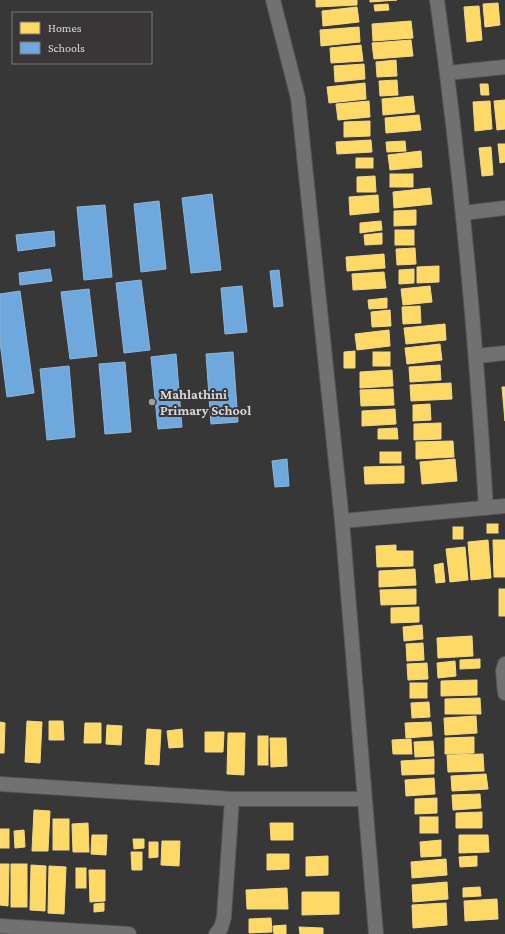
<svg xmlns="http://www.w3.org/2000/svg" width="505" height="934" font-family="'Crimson Pro',serif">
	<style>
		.homes { fill: #ffd966; stroke: #f3d888 }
		.schools { fill: #6fa8dc; stroke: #8eb6db }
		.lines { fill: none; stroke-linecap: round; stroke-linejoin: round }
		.minor-casing { stroke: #545454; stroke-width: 16 }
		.minor { stroke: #727172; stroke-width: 14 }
		.poi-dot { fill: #a09fa0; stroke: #393638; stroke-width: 1.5 }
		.labels { text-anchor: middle; stroke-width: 4; stroke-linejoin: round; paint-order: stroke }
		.poi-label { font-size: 14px; font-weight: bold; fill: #d8d7d8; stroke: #393638; text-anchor: start }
	</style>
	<rect width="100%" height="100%" fill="#383738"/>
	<g class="homes">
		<polygon points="316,0 357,0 357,5 316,7"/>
		<polygon points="370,0 397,0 370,2"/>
		<polygon points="498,3 500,25 485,27 483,4"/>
		<polygon points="388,4 389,10 375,11 374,5"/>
		<polygon points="479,6 482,40 467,42 464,7"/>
		<polygon points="357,7 359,22 323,26 322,11"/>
		<polygon points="411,21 413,38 373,41 372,24"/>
		<polygon points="359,27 360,42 321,46 320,30"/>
		<polygon points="411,40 413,56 374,59 372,43"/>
		<polygon points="361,45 363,61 331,63 330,48"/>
		<polygon points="396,60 397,76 377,77 376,62"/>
		<polygon points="364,64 365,79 335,82 334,66"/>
		<polygon points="397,80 398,95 380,96 379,81"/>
		<polygon points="365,83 366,99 329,103 327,87"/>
		<polygon points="480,84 488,84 489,95 481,95"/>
		<polygon points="413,96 415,112 383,115 382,99"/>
		<polygon points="505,100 505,129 497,130 494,101"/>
		<polygon points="369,101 370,117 338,120 336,104"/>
		<polygon points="490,101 492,129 475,131 473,102"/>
		<polygon points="419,115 421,130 386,133 385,118"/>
		<polygon points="370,121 370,136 344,137 344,122"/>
		<polygon points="371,140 372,152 337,154 336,142"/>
		<polygon points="405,141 406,151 387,152 386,142"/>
		<polygon points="498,144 505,144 505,162 500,163"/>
		<polygon points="491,147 493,175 482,176 479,148"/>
		<polygon points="421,151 422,167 390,170 388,155"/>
		<rect x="356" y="158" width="17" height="10"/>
		<rect x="390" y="174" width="23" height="13"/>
		<polygon points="375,176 376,192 357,192 357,177"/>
		<polygon points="430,188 432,204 394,208 393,192"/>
		<polygon points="378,195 379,212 350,215 349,197"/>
		<polygon points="416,210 416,225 394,226 394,211"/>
		<polygon points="381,221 382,230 360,233 360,223"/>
		<rect x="395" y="230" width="19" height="15"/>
		<polygon points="382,233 382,244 365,245 364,235"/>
		<polygon points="415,248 416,264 397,265 396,249"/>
		<polygon points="384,254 385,268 347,271 346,257"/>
		<polygon points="439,266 439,282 417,283 417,267"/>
		<polygon points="414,269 414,283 399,284 399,270"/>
		<polygon points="384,272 386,288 353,290 352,274"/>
		<polygon points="430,286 432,302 403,305 401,289"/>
		<polygon points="387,298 387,308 369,309 368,300"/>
		<polygon points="420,306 421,323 403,324 402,307"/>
		<polygon points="390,310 391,326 372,327 371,312"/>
		<polygon points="445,324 446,340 406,344 404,328"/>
		<polygon points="389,330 390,346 357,350 355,334"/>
		<polygon points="440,344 442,360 407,364 405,348"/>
		<polygon points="355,351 355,368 344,368 344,352"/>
		<rect x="373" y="352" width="17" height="14"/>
		<polygon points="440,365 441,380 410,382 409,367"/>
		<polygon points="392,370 393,386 360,388 360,372"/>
		<polygon points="451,383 452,399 411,401 410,385"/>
		<polygon points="502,387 505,387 505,421"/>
		<polygon points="393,389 394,405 361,406 360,390"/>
		<polygon points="430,404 431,420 413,421 413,405"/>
		<polygon points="395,409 396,424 362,426 362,411"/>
		<polygon points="441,423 441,439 414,440 414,424"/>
		<polygon points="397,428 398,439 378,439 378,429"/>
		<polygon points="453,441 454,457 416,459 416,442"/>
		<rect x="380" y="452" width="21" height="11"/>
		<polygon points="455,459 457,481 422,484 420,462"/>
		<polygon points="404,466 404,483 365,484 364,467"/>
		<rect x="487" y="524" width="11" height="9"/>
		<rect x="453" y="527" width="10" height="12"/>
		<polygon points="488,540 491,578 471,580 468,542"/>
		<polygon points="493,540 505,540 505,577 494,577"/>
		<polygon points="396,545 396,551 413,551 413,566 377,567 376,546"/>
		<polygon points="465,547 468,580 450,582 446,549"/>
		<polygon points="443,563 445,582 436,583 434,565"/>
		<polygon points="415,569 416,585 379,587 379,571"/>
		<polygon points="416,589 416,604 381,605 380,590"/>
		<rect x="499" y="589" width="6" height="27"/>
		<polygon points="419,607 419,622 391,623 391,608"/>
		<polygon points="422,625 423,639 404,641 403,627"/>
		<polygon points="472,636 473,656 438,658 437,638"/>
		<polygon points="423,643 424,660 407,661 406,644"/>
		<polygon points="480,659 480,668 460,669 460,660"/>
		<polygon points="455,661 456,676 438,678 437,663"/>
		<polygon points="427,663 428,679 408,680 407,664"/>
		<polygon points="477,680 477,695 441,696 441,681"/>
		<rect x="410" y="683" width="17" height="15"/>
		<polygon points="480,698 481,714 445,714 445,699"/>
		<polygon points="429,702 430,717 412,718 411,703"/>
		<polygon points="476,716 477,733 445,735 444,718"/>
		<polygon points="27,721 42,722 40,763 25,762"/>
		<polygon points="49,721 63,721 64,740 49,740"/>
		<polygon points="0,722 5,723 4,753 0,753"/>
		<polygon points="431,722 432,736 406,738 405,723"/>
		<polygon points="85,723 101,723 101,743 84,743"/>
		<polygon points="107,725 122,726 121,745 106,744"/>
		<polygon points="147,729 161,730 159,765 145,764"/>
		<polygon points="182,729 183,747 169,748 167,731"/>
		<polygon points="205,732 224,732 223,752 205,752"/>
		<polygon points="228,733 245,733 244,775 227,774"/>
		<rect x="258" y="736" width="10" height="29"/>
		<polygon points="474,737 474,753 445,754 445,738"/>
		<polygon points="270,738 286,738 287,766 271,767"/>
		<polygon points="411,739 412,754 393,754 392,740"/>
		<polygon points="433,741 434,756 415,757 414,742"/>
		<polygon points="483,754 484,771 448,772 447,755"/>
		<polygon points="434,759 434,774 402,775 401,761"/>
		<polygon points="486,774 488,789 452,791 451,776"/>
		<polygon points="434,778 435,794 406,796 405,780"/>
		<polygon points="480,794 481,808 453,810 452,795"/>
		<polygon points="437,798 437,813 415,814 415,799"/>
		<polygon points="34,810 50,811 48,851 32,851"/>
		<polygon points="482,812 482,828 456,828 456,813"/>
		<rect x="420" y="817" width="18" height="16"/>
		<rect x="53" y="819" width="16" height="31"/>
		<polygon points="88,823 89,852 73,852 72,824"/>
		<polygon points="270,823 293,823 293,840 271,840"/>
		<rect x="0" y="829" width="9" height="19"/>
		<polygon points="24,830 25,847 15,848 14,831"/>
		<polygon points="92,835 107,835 106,855 91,854"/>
		<polygon points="459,835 488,835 489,852 459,853"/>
		<polygon points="133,839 144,839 144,848 134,849"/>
		<polygon points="441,840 441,856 421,857 420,842"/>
		<polygon points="162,841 180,841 179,866 161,865"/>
		<polygon points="149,842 158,842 158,857 149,858"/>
		<polygon points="131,852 142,852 142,870 132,870"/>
		<polygon points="267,854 289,854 289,869 267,870"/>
		<polygon points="328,856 328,875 306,876 306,857"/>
		<polygon points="477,856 477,866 460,867 459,857"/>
		<polygon points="446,859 447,875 412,878 411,862"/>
		<polygon points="0,864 9,864 8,906 0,905"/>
		<rect x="11" y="864" width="16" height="43"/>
		<polygon points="31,865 46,866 45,911 30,910"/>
		<polygon points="49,866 66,867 64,914 48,913"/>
		<rect x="76" y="868" width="10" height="20"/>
		<polygon points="89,870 105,870 105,901 90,902"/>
		<polygon points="447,882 448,899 413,902 412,885"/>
		<polygon points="480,887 481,896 463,897 463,888"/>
		<polygon points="287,888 288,909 247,909 246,890"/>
		<polygon points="302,892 339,892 339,914 302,915"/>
		<polygon points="497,899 498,919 465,921 464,901"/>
		<polygon points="104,903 104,911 94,912 94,904"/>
		<polygon points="446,903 447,925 413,928 412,905"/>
		<polygon points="271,918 272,932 249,933 249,919"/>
		<polygon points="286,925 286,934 274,934 273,926"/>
		<polygon points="299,927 323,928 323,934 300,934"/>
	</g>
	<g class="schools">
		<polygon points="212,194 221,270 191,273 182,198"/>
		<polygon points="159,201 166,269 141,272 134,204"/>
		<polygon points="105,205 112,277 84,280 77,207"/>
		<polygon points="54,231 55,246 18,251 16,235"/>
		<polygon points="50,269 52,281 20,285 19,273"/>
		<polygon points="279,270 283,306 274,307 270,271"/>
		<polygon points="141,280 150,350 124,353 116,283"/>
		<polygon points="242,286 247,332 225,334 221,288"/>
		<polygon points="89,289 97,356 70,359 61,292"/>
		<polygon points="20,291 34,393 7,397 0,342 0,294"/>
		<polygon points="233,352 238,422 211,424 206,354"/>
		<polygon points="176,354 182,427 158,429 151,357"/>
		<polygon points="125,362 131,432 105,434 99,364"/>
		<polygon points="69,366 75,437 47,440 40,369"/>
		<polygon points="287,459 289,486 275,487 272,461"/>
	</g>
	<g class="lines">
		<g class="minor-casing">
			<g id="minor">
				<polyline points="273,0 298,98 342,521 376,934"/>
				<path d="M437 0C461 169 476 338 486 508"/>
				<polyline points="447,73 505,67"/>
				<polyline points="463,213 505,208"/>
				<polyline points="477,356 505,353"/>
				<polyline points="342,521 505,506"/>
				<polyline points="505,664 503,671 505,693"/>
				<polyline points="0,784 232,799 364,799"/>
				<polyline points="0,926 129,934"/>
				<polyline points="216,934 221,928 224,917 232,799"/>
			</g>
		</g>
		<use href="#minor" class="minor"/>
	</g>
	<circle class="poi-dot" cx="152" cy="402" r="4"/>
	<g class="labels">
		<g class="poi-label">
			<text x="160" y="399">Mahlathini<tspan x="160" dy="16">Primary School</tspan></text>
		</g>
	</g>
	<rect x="12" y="12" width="140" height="52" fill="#393638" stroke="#797678"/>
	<rect x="20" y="22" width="20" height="12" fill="#ffd966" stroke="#797678"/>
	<text x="48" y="32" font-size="12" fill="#d8d7d8">Homes</text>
	<rect x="20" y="42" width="20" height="12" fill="#6fa8dc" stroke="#797678"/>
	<text x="48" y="52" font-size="12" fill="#d8d7d8">Schools</text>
</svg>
